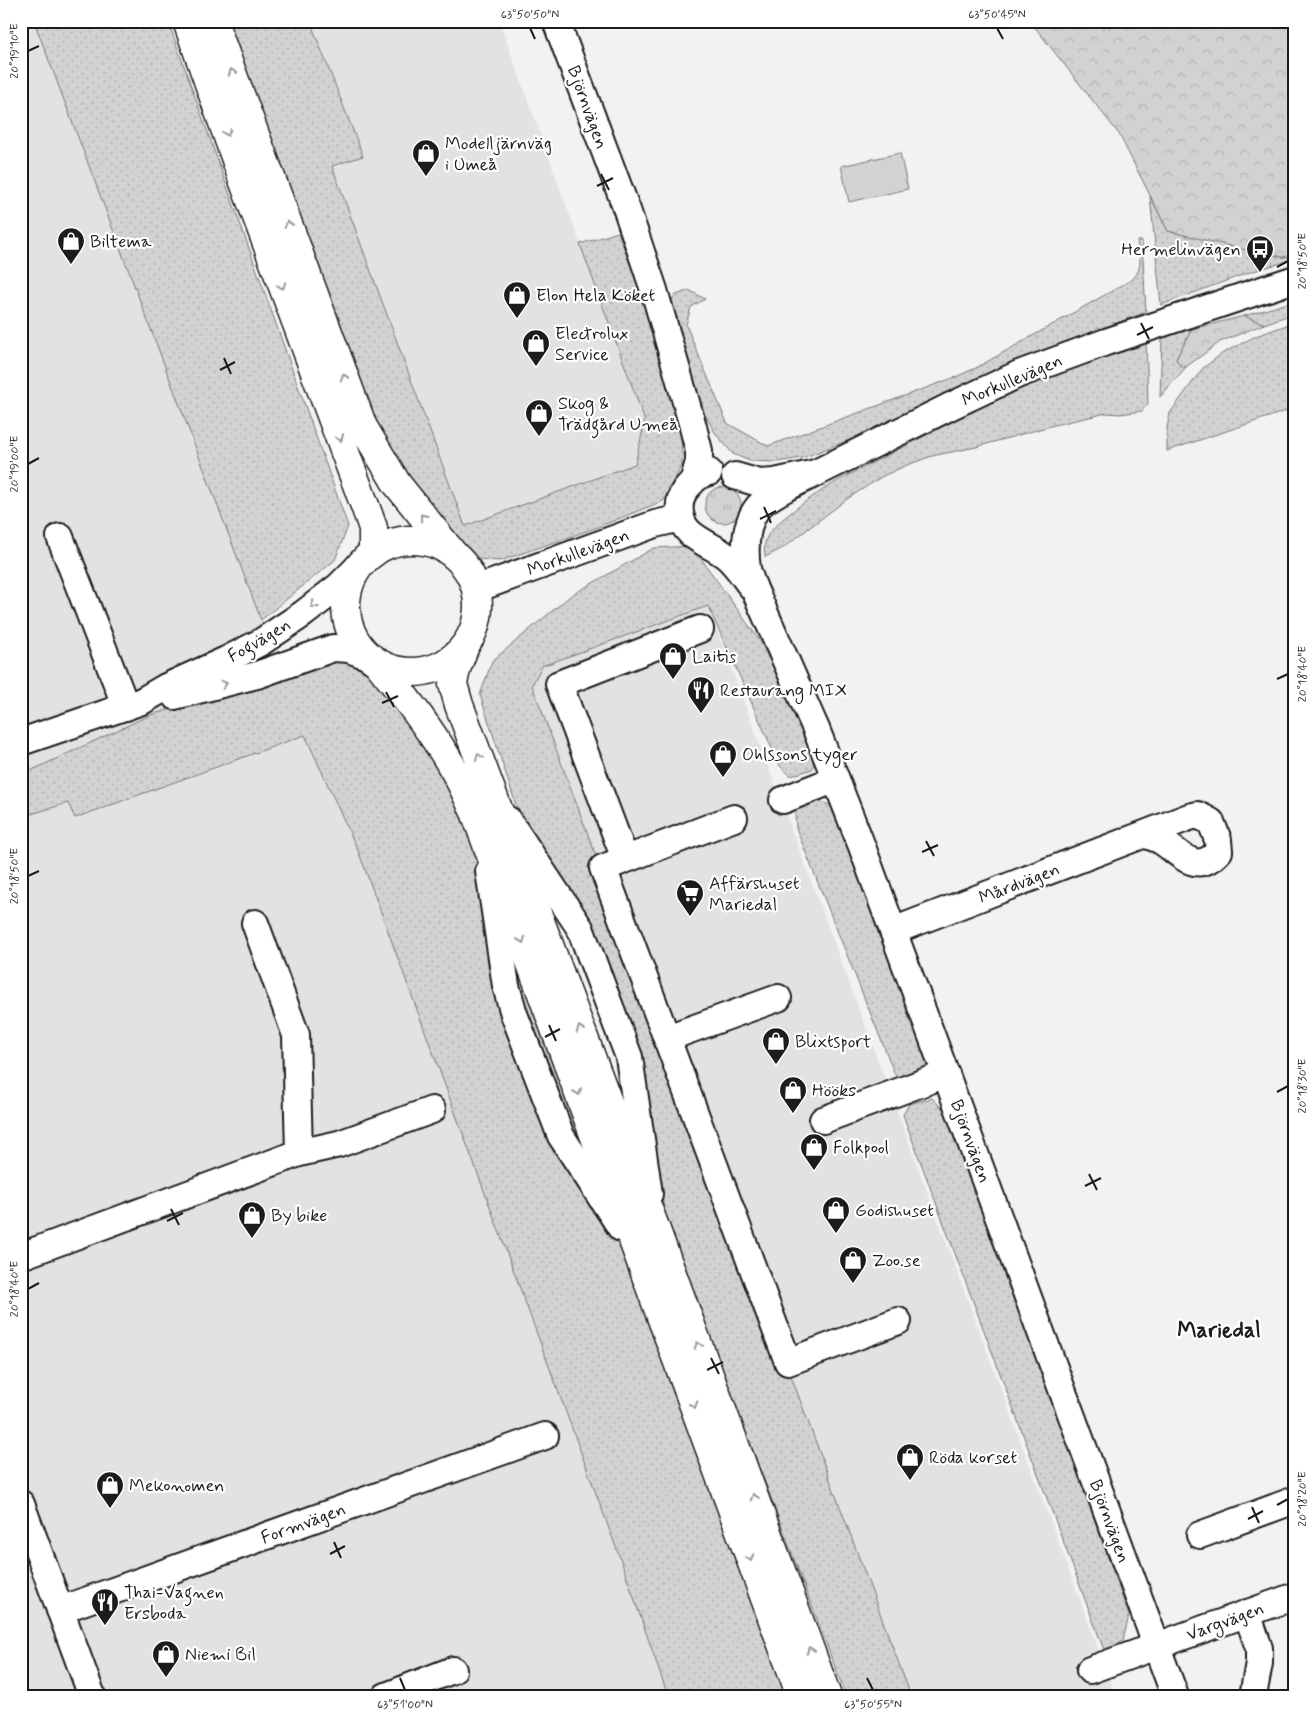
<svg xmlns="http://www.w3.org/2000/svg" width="1316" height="1717" font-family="Mynerve,sans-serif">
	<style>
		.built { fill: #e2e2e2 }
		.grass { fill: url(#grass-dots); stroke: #777 }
		.forest { fill: url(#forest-crowns); stroke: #777 }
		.park { fill: url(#park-tufts); stroke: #777 }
		.pitch { fill: #d2d2d2; stroke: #777 }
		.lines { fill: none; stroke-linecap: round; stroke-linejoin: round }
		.minor-casing { stroke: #1c1c1c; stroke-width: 30 }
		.highway-casing { stroke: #1c1c1c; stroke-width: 31 }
		.minor { stroke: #fff; stroke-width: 26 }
		.highway { stroke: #fff; stroke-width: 28 }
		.oneway { stroke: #999 }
		.ticks { fill: none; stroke: #1c1c1c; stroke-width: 2 }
		.labels { text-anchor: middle; stroke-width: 4.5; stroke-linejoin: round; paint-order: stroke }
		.street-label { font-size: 18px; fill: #1c1c1c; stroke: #fff }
		.poi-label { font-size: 18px; fill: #1c1c1c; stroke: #fff; text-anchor: start }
		.district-label { font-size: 22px; font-weight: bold; fill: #1c1c1c; stroke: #fff }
		.neatline { fill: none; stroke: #1c1c1c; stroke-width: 2 }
		.ticks-label { font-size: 12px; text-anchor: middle; fill: #1c1c1c }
	</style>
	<defs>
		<pattern id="grass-dots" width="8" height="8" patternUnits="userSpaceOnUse" patternTransform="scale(1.25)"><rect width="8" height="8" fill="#d2d2d2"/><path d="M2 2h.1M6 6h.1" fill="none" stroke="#b4b4b4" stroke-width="1.8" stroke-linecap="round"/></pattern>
		<pattern id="forest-crowns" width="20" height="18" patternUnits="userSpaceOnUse" patternTransform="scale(1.25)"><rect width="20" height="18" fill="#d2d2d2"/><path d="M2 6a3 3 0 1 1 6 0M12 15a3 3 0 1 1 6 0" fill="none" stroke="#b4b4b4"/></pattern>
		<pattern id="park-tufts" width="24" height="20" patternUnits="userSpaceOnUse" patternTransform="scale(1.25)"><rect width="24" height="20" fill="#d2d2d2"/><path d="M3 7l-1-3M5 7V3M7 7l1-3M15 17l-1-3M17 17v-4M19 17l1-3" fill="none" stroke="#b4b4b4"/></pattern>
	</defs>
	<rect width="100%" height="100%" fill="#f2f2f2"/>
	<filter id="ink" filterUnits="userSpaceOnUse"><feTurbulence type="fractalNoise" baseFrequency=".02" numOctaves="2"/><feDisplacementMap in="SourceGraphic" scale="10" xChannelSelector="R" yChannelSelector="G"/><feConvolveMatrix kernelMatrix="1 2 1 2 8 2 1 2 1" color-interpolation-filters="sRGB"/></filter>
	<g filter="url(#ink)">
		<g class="built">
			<polygon points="21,21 34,21 305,735 359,853 624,1569 668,1696 21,1696"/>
			<polygon points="310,21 499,21 645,421 635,464 465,526 332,166 363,155"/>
			<polygon points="708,606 1116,1696 911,1696 532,685 542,666"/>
		</g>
		<g class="grass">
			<polygon points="34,21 168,21 348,526 335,560 261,620"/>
			<polygon points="229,21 310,21 363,156 332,166 465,526 635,464 645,421 580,244 618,232 652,323 681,429 682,465 663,501 598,527 500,561 478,559 433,514 394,458 357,379"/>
			<polygon points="1150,196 1168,231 1283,257 1295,255 1295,259 1250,272 1161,305"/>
			<path d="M1137 241H1142L1146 312 1041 351 943 394 865 434 802 458 777 462 750 461 733 454 716 434 700 406 669 307 674 296 689 290 705 299 691 307 686 325 727 423 768 446 953 378 976 368 1133 279C1144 266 1139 256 1137 241Z"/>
			<polygon points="1295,301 1295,313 1264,324 1244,316"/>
			<polygon points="1295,322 1295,408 1167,451 1167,428 1170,413 1203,368 1223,353 1256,336"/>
			<polygon points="1192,329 1176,359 1181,366 1186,367 1160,397 1162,336"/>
			<path d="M1146 339 1148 403 1142 411 1120 414 1107 413 1054 425 976 447 932 456 907 465 883 476 847 499 783 548 765 557C764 550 764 543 767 537 775 520 823 489 841 479L995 400 1048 376Z"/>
			<polygon points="692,546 760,641 817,757 812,769 791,776 780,766 708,606 542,666 532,685 911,1696 846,1696 666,1221 638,1054 520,817 480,695 492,661 570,596 654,548"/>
			<polygon points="338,657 368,674 425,745 468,822 788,1696 668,1696 624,1569 359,853 305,735 75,818 68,803 21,817 21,773 28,772 150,715 186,705"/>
			<polygon points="819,801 832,806 932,1058 928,1070 906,1078 896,1077 796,828 795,814 798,808"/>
			<polygon points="932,1098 951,1117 1129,1616 1123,1640 1108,1650 1104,1650 903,1115 909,1104"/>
		</g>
		<g class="forest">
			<polygon points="1030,21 1295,21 1295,255 1283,257 1242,249 1168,231 1119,134"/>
			<polygon points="1244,316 1264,324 1220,342 1186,367 1181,367 1176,359 1192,329"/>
		</g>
		<circle class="park" cx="723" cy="505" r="18"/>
		<polygon class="pitch" points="900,153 908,189 849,202 841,166"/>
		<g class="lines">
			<g class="minor-casing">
				<g id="minor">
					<polyline points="556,21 627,210 654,290 692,423 699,451 699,462 694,479"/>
					<path d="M709 472C698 474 692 482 685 490 680 497 679 505 680 513 683 538 709 542 726 556 736 564 743 576 751 586"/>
					<path d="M816 473C798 482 777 491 762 503 745 518 744 548 747 569 749 576 752 584 755 591L816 729 861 844 1175 1696"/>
					<polyline points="735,476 759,483 775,482 816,473 951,406 1019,374 1106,342 1295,279"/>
					<polyline points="60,537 126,707"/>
					<polyline points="476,589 655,524 681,518"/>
					<polyline points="175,696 257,675 333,648 349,649 370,657"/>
					<polyline points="21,742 142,701 166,687 226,660 261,642 303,614 339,586 364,561"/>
					<polyline points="783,800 836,779"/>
					<polyline points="734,818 603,868 788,1362 898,1321"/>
					<polyline points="508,820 580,928 629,1057 649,1194"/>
					<polyline points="625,859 559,684 700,629"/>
					<polyline points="489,871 506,986 514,1014 561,1136 621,1228"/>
					<polyline points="255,923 296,1035 299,1153"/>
					<path d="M893 931 1189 817 1198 815 1211 822 1218 840 1219 851C1197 875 1183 856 1163 842 1158 839 1151 837 1145 834"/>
					<polyline points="667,1038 778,998"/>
					<polyline points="823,1120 946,1074"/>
					<polyline points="21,1256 299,1153 339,1144 432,1110"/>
					<polyline points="21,1504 92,1696"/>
					<polyline points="1200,1535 1295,1500"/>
					<polyline points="60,1610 545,1436"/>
					<polyline points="1247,1613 1259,1648 1259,1663 1253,1696"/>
					<polyline points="1090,1670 1295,1596"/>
					<polyline points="386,1696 453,1670"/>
				</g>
			</g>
			<g class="highway-casing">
				<g id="highway">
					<polyline points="187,21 245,185 368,514 373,528 373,553"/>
					<polyline points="213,21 363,427 397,484 454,555"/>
					<circle cx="412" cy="606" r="66"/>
					<polyline points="464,648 456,669 453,684 459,705 653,1222 827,1696"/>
					<path d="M378 663C405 697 433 732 454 770 462 783 468 798 475 812L801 1696"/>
				</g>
			</g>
			<use href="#minor" class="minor"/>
			<use href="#highway" class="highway"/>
		</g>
		<defs><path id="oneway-chevron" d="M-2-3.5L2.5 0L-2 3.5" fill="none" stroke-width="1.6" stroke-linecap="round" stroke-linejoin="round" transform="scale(1.25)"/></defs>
		<g class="oneway">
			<use href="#oneway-chevron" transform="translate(232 72) rotate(-110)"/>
			<use href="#oneway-chevron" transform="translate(227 133) rotate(71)"/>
			<use href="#oneway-chevron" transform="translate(288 224) rotate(-110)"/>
			<use href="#oneway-chevron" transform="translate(282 286) rotate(69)"/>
			<use href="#oneway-chevron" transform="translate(344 377) rotate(-110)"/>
			<use href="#oneway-chevron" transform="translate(340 438) rotate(69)"/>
			<use href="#oneway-chevron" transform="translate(423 517) rotate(-129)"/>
			<use href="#oneway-chevron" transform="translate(314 605) rotate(142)"/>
			<use href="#oneway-chevron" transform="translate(224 684) rotate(-16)"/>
			<use href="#oneway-chevron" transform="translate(479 757) rotate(-111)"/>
			<use href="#oneway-chevron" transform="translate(522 940) rotate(70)"/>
			<use href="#oneway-chevron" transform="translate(580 1029) rotate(-110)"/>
			<use href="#oneway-chevron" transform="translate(578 1092) rotate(70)"/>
			<use href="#oneway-chevron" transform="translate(698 1345) rotate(-110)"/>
			<use href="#oneway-chevron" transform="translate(694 1405) rotate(70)"/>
			<use href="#oneway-chevron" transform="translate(754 1497) rotate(-110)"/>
			<use href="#oneway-chevron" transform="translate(750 1558) rotate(70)"/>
			<use href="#oneway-chevron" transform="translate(810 1650) rotate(-110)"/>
		</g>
	</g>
	<path class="ticks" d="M530 28 535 39M997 28 1003 39M28 51 39 46M601 174 609 190M597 186 613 178M1277 267 1288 261M1141 323 1149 339M1137 335 1153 327M224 358 231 374M220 370 235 362M28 464 39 458M764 507 771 523M760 519 776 511M1277 679 1288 674M386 692 394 707M382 703 398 696M926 841 934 856M922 852 938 845M28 876 39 871M549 1025 556 1041M545 1037 560 1029M1277 1092 1288 1086M1089 1174 1097 1190M1085 1186 1101 1178M171 1209 179 1225M167 1221 183 1213M28 1289 39 1283M711 1358 719 1374M707 1370 723 1362M1277 1505 1288 1499M1252 1507 1259 1523M1248 1519 1263 1511M334 1542 341 1558M330 1554 345 1546M400 1678 405 1690M867 1678 873 1690"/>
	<defs>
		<g id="shop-pin" transform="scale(1.4375)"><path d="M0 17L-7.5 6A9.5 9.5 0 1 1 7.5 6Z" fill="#1c1c1c" stroke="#fff"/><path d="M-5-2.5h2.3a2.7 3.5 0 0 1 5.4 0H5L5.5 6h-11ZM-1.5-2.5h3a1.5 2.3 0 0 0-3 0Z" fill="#fff"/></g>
		<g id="bus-pin" transform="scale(1.4375)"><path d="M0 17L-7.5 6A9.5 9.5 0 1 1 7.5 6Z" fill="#1c1c1c" stroke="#fff"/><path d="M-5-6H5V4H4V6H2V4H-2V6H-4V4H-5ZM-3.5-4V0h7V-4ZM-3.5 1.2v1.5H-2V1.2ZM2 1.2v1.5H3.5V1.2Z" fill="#fff"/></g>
		<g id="restaurant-pin" transform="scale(1.4375)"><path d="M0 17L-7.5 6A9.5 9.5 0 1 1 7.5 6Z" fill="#1c1c1c" stroke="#fff"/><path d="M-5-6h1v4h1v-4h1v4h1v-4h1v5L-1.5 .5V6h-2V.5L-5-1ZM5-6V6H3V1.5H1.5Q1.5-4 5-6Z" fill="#fff"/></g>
		<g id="supermarket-pin" transform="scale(1.4375)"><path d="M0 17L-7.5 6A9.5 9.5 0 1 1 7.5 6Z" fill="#1c1c1c" stroke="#fff"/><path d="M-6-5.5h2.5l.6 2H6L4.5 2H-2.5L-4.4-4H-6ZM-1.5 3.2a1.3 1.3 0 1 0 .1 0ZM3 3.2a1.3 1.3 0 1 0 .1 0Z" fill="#fff"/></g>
	</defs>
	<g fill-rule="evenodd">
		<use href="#shop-pin" x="426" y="153"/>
		<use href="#shop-pin" x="71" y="241"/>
		<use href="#bus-pin" x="1260" y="249"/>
		<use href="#shop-pin" x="517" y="295"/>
		<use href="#shop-pin" x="536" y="343"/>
		<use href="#shop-pin" x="539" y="413"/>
		<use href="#shop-pin" x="673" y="656"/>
		<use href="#restaurant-pin" x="701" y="690"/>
		<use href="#shop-pin" x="723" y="754"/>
		<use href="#supermarket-pin" x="690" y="893"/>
		<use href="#shop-pin" x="776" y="1041"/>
		<use href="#shop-pin" x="793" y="1090"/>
		<use href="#shop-pin" x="814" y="1147"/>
		<use href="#shop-pin" x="836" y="1210"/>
		<use href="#shop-pin" x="252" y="1215"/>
		<use href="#shop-pin" x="853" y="1260"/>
		<use href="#shop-pin" x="910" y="1457"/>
		<use href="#shop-pin" x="110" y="1485"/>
		<use href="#restaurant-pin" x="105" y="1602"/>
		<use href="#shop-pin" x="166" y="1654"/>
	</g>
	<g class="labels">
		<g class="street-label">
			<text transform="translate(588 107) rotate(70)" y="6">Björnvägen</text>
			<text transform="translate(1012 380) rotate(-23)" y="6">Morkullevägen</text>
			<text transform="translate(578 552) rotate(-20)" y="6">Morkullevägen</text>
			<text transform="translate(259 640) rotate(-30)" y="6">Fogvägen</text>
			<text transform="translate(1019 883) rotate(-21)" y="6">Mårdvägen</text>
			<text transform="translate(971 1141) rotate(70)" y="6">Björnvägen</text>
			<text transform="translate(1110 1521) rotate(70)" y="6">Björnvägen</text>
			<text transform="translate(303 1523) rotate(-20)" y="6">Formvägen</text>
			<text transform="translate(1225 1621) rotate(-20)" y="6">Vargvägen</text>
		</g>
		<g class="poi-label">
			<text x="445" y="149">Modelljärnväg<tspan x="445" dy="21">i Umeå</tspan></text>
			<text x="90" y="247">Biltema</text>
			<text x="1241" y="255" text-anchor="end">Hermelinvägen</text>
			<text x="536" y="301">Elon Hela Köket</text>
			<text x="555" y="339">Electrolux<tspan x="555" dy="21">Service</tspan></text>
			<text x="558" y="409">Skog &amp;<tspan x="558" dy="21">Trädgård Umeå</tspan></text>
			<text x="692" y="662">Laitis</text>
			<text x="720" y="696">Restaurang MIX</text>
			<text x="742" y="760">Ohlssons tyger</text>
			<text x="709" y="889">Affärshuset<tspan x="709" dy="21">Mariedal</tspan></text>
			<text x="795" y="1047">Blixtsport</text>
			<text x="812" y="1096">Hööks</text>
			<text x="833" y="1153">Folkpool</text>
			<text x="855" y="1216">Godishuset</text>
			<text x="271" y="1221">By bike</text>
			<text x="872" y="1266">Zoo.se</text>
			<text x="929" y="1463">Röda korset</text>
			<text x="129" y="1491">Mekonomen</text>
			<text x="124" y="1598">Thai-Vagnen<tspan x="124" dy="21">Ersboda</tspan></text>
			<text x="185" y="1660">Niemi Bil</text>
		</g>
		<g class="district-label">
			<text x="1219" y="1337">Mariedal</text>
		</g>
	</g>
	<rect width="1316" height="1717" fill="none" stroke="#fff" stroke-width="55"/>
	<rect x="28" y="28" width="1260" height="1662" class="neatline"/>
	<g class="ticks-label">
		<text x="530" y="18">63°50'50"N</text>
		<text x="997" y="18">63°50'45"N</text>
		<text transform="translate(14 51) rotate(-90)" y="4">20°19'10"E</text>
		<text transform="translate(1302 261) rotate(-90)" y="4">20°18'50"E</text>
		<text transform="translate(14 464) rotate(-90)" y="4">20°19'00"E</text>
		<text transform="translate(1302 674) rotate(-90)" y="4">20°18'40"E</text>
		<text transform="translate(14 876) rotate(-90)" y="4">20°18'50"E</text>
		<text transform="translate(1302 1086) rotate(-90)" y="4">20°18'30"E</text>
		<text transform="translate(14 1289) rotate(-90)" y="4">20°18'40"E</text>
		<text transform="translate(1302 1499) rotate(-90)" y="4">20°18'20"E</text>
		<text x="405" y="1708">63°51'00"N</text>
		<text x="873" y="1708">63°50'55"N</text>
	</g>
</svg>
